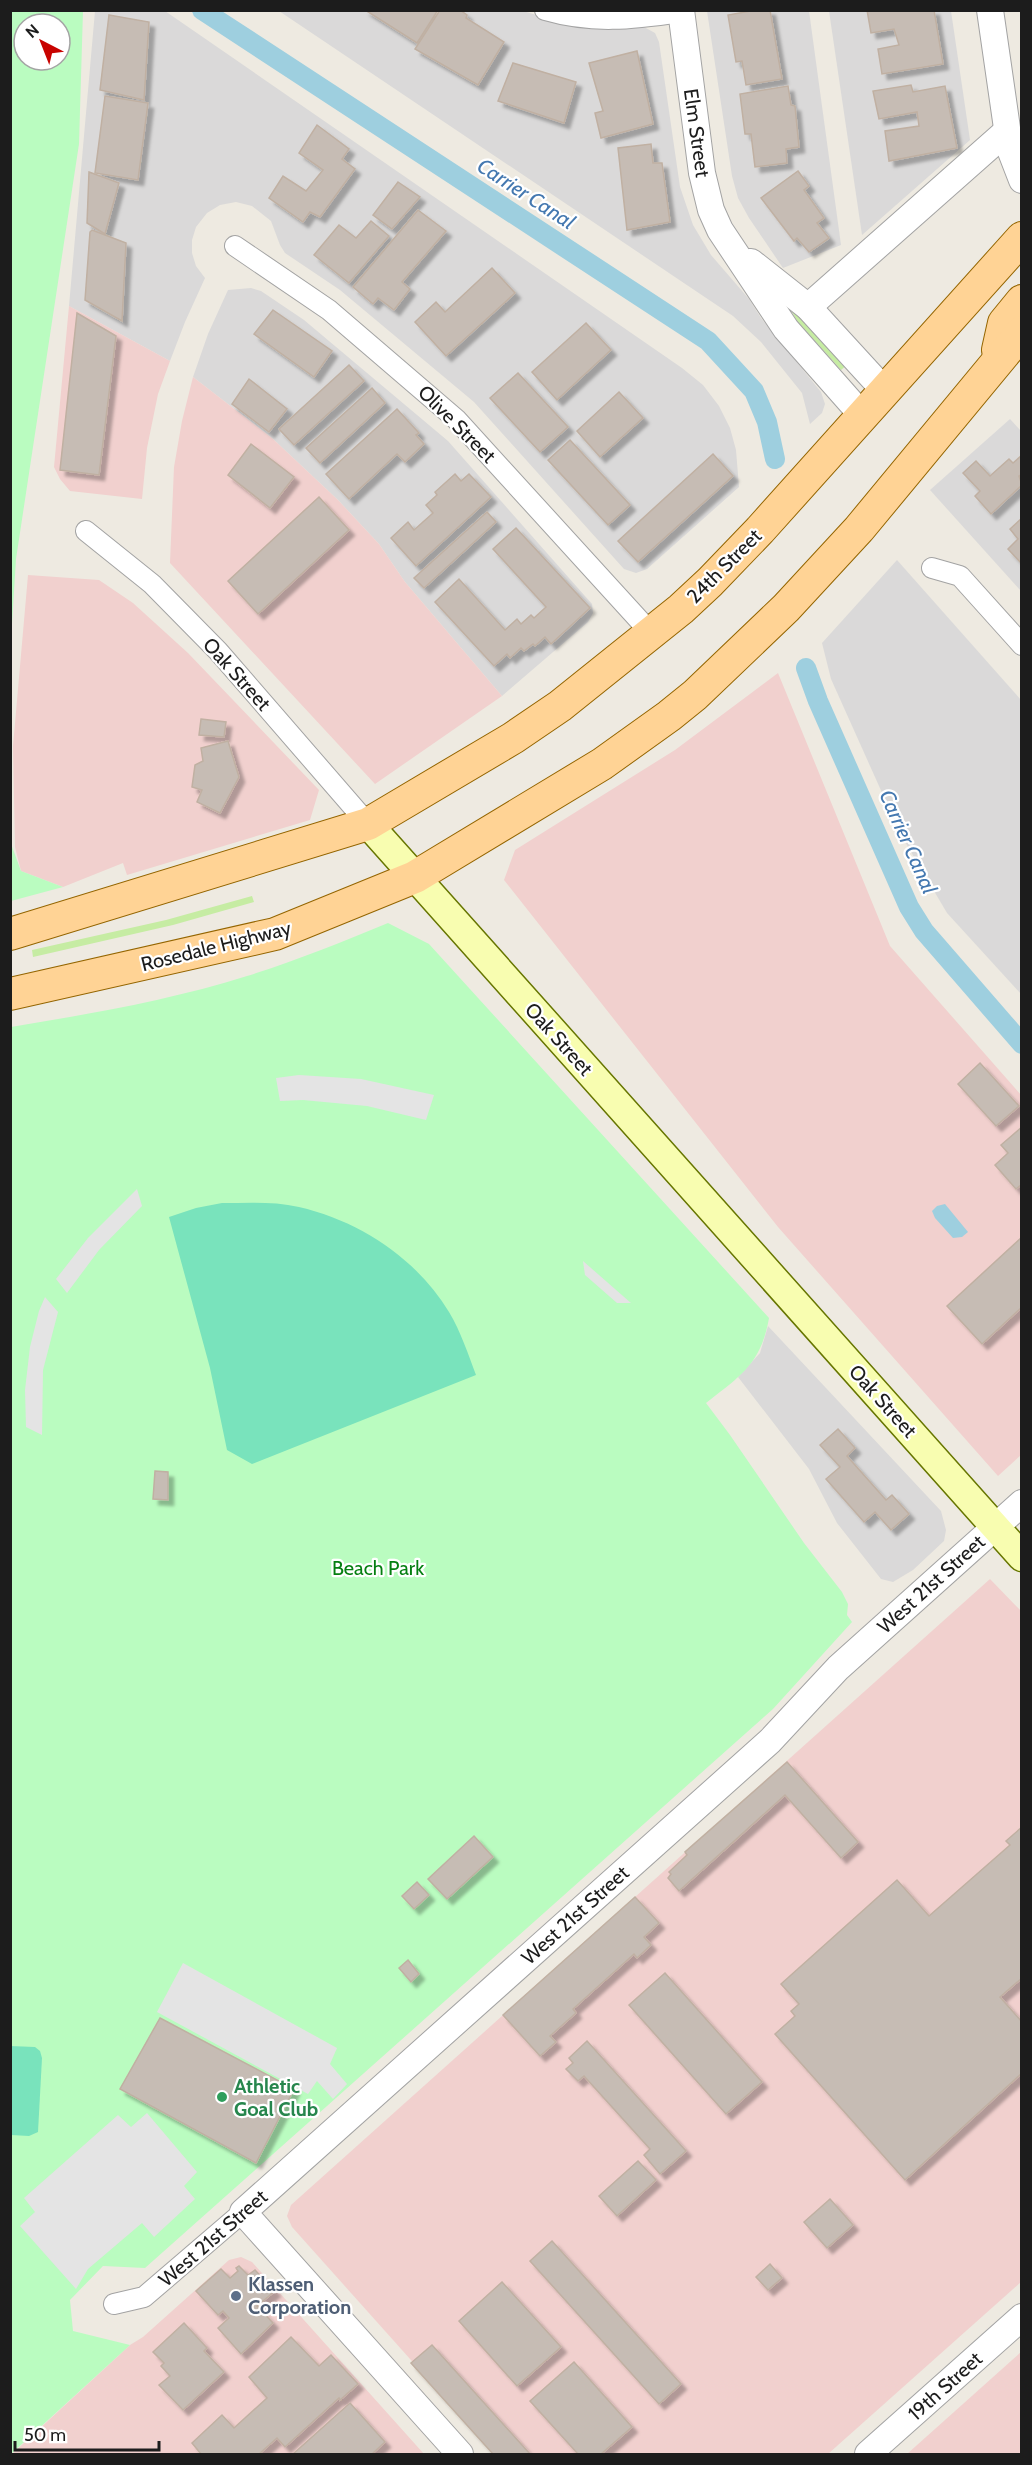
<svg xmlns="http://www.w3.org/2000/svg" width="1032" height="2465" font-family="Cabin,sans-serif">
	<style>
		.residential { fill: #dad9d9 }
		.commercial { fill: #f1d0ce }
		.grass { fill: #c6eca3 }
		.park { fill: #bafcc0; fill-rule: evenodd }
		.pitch { fill: #79e3bc }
		.parking { fill: #e4e4e4 }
		.water { fill: #9ecfdf }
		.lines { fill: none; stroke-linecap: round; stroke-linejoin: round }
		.canal { stroke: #9ecfdf; stroke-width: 20 }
		.building { fill: #c6bcb4; stroke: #c0b0a2; stroke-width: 1.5; filter: url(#shadow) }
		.minor-casing { stroke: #a3a3a3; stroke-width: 22 }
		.tertiary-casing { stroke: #a3a3a3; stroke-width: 28 }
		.secondary-casing { stroke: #677600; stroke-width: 31 }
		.primary-casing { stroke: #946500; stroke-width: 34 }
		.minor { stroke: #fff; stroke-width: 20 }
		.tertiary { stroke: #fff; stroke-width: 26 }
		.secondary { stroke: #f8fdb0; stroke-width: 28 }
		.primary { stroke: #ffd395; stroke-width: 32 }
		.leisure-dot { fill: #2e9e5b; stroke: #fff; stroke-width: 2 }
		.service-dot { fill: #5c6f8a; stroke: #fff; stroke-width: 2 }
		.labels { text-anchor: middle; stroke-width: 4.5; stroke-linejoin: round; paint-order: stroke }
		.street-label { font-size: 20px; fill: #1c1c1c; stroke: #fff }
		.park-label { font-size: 20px; fill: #057f11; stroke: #fff }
		.leisure-label { font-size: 20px; font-weight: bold; fill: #27864d; stroke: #fff; text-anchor: start }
		.service-label { font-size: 20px; font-weight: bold; fill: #4e5e75; stroke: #fff; text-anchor: start }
		.water-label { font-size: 21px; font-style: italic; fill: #4478b0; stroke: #fff }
	</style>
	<defs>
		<filter id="shadow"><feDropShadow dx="5.5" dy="5.5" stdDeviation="1.5" flood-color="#0004"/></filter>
	</defs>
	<rect width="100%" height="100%" fill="#eeeae1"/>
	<g class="residential">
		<polygon points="95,11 165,11 682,368 703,385 719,406 730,428 736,450 739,487 647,569 636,573 624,569 474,402 340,290 285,253 280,245 271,221 252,206 236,202 220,205 207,213 196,227 192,240 192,253 196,266 205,278 185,322 170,361 69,306"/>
		<polygon points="279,11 523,11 560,22 599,28 644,27 655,33 659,42 680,187 693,225 711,255 749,299 761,318 821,392 825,404 822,413 810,424 802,393 761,342 733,316"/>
		<polygon points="707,11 809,11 841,245 783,268 749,218 738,198 732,176"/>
		<polygon points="829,11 951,11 970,140 862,235"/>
		<polygon points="251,288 261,291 304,320 448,441 592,604 593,613 588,622 502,696 405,582 379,544 338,500 273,439 193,377 208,334 228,290"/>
		<polygon points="1010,419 1021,431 1021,591 930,490"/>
		<polygon points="897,560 1021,700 1021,994 947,913 901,835 831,679 822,643"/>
		<polygon points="768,1326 941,1511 946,1530 944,1541 913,1570 893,1582 881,1579 837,1523 809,1469 738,1377 760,1353"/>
	</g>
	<g class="commercial">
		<polygon points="69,306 170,361 158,394 147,448 142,499 70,491 60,479 54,467"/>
		<polygon points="193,377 273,439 338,500 379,544 405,582 502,696 375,784 170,563 174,467 182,421"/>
		<polygon points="28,575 99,580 133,603 188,653 319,790 310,820 127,875 123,863 63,887 21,871 15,847 13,746"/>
		<polygon points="778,673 890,946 1021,1095 1021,1455 998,1476 778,1227 504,880 515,850 675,750"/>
		<polygon points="990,1579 1021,1611 1021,2282 828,2454 495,2454 292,2227 287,2216 291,2205"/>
		<polygon points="241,2257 252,2262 424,2454 12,2454 130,2345 143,2337 229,2260"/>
		<polygon points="1021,2352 1021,2454 907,2454"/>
	</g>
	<g class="grass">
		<polygon points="797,308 848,364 841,370 797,321 792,312"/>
		<polygon points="252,896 254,902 173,925 33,957 32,950 166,920"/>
	</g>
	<g class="park">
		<path d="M11 10 83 11 79 144 16 559 11 640ZM24 24H60V60H24Z"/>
		<polygon points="10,841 21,871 63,887 11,901"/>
		<path d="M388 923 429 944 769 1318C761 1364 740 1376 706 1403L730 1435 804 1543 842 1592 848 1604 847 1615 852 1622 773 1709 145 2268 103 2266 70 2300 73 2331 130 2345 11 2454V1027C90 1014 171 1000 247 976 295 961 342 942 388 923Z"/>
	</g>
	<g class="pitch">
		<path d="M222 1203C247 1203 274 1201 299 1207 360 1221 417 1259 449 1312 461 1332 468 1354 476 1375L252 1464 227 1450 210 1368 169 1217 196 1208Z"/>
		<polygon points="10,2046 35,2047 40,2051 42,2058 38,2132 29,2136 11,2135"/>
	</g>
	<g class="parking">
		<polygon points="299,1075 361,1079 434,1095 426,1120 367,1106 303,1100 280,1101 276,1078"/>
		<polygon points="137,1189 142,1206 99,1250 67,1293 56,1279 88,1238"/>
		<polygon points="583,1261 631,1303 617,1303 585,1275"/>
		<polygon points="45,1297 58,1312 43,1370 42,1435 26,1427 25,1390 30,1347 39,1311"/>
		<polygon points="183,1963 337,2048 330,2064 347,2084 333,2099 317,2081 308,2094 157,2012"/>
		<polygon points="147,2113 197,2172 184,2186 195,2199 154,2237 142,2223 88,2269 76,2289 20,2226 35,2212 24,2198 118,2115 131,2127"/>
	</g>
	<polygon class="water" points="945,1204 968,1232 962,1237 953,1238 935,1218 932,1211 937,1206"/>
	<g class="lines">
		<g class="canal">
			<polyline points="202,10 708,341 754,391 767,422 775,459"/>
			<polyline points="806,668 818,701 909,907 924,931 1022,1044"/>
		</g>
	</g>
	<g class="building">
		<polygon points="365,10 438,10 417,43"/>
		<polygon points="440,10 460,10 467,15 466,18 504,42 478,85 415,49"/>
		<polygon points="756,10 770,10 782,79 746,85 742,61 736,62 728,15"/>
		<polygon points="867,10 934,10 943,64 882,74 878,49 899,45 894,29 871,33"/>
		<polygon points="109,15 149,22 144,100 100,90"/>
		<polygon points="637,51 653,124 601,138 595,113 603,111 589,63"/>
		<polygon points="513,63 576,82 564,123 498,101"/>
		<polygon points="911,85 913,92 945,86 957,148 889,161 885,131 919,126 917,112 879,119 873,91"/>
		<polygon points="788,86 791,105 795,106 799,147 786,149 787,163 755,167 751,134 745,134 740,94"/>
		<polygon points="105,96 148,103 138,180 95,173"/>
		<polygon points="317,125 349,149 342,159 355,169 320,217 310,212 303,222 269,198 283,176 306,191 323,170 299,153"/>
		<polygon points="651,144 653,163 662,163 670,222 627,230 618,148"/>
		<polygon points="798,171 809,186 804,190 824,218 817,223 829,238 809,252 797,238 794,241 761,198"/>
		<polygon points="89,172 119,183 105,234 87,223"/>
		<polygon points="398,182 420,197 392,229 373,215"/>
		<polygon points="418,210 446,231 402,282 410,289 394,310 378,298 373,304 353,287"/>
		<polygon points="371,221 389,236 349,283 314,255 339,225 356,238"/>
		<polygon points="92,230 126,243 122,321 85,300 90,232"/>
		<polygon points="492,268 515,293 446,356 415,322 436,302 445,312"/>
		<polygon points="273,310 332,351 314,377 254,334"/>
		<polygon points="77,313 116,336 99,475 60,470"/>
		<polygon points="586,323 611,350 557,400 532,372"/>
		<polygon points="349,365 364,381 294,445 279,429"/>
		<polygon points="518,373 568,427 540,452 490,398"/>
		<polygon points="249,379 287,409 269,432 232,404"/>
		<polygon points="372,388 385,403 320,463 306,448"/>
		<polygon points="619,392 643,418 600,457 577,431"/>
		<polygon points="397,409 419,433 416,435 424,444 405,462 397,454 349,499 326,474"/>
		<polygon points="570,440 630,505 608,525 548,460"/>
		<polygon points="251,444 294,477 270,508 228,475"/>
		<polygon points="713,454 733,476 638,562 618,541"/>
		<polygon points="1022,455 1022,474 1019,476 1022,485 991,514 975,496 980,491 963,473 976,461 990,476 1009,459 1013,463"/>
		<polygon points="455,474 461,481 469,474 491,497 416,566 391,538 408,522 414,530 433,513 426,505 437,495 435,492"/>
		<polygon points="319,497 349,530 258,614 228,581"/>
		<polygon points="487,512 496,522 424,588 414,578"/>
		<polygon points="1022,518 1022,564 1008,549 1018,539 1010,529"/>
		<polygon points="516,528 590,608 551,644 545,637 535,646 533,644 524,651 521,648 510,658 507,654 494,666 435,602 459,579 505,630 517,619 521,624 531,615 534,618 546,607 493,549"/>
		<polygon points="201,719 226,722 224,737 199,735"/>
		<polygon points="228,741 239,777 220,813 197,802 202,790 192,787 195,765 203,761 201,748"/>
		<polygon points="980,1063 1019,1106 996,1126 958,1084"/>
		<polygon points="1022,1127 1022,1184 1016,1189 995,1165 1008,1153 1001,1145"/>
		<polygon points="1021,1238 1022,1307 982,1344 947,1306"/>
		<polygon points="838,1429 855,1448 847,1456 886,1500 892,1495 909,1514 891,1530 875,1512 864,1522 826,1479 840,1467 820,1445"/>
		<polygon points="155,1471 168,1472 168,1500 153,1499"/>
		<polygon points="787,1762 858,1842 841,1858 785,1795 679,1891 668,1878 671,1874 669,1872 687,1855 685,1852"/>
		<polygon points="1022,1827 1022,1978 1000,1997 1022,2022 1022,2073 905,2180 775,2034 795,2016 791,2011 799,2004 781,1984 897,1880 929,1916 1010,1845 1006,1841"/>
		<polygon points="474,1836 493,1857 447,1899 428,1879"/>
		<polygon points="417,1882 429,1895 414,1909 402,1896"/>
		<polygon points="635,1897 659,1923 644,1937 651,1945 637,1958 634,1954 573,2009 576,2013 550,2036 556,2042 540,2056 503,2015"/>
		<polygon points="408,1960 419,1974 411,1982 399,1968"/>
		<polygon points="665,1973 762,2082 726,2114 629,2005"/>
		<polygon points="160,2018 294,2089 256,2163 120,2089"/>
		<polygon points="587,2041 686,2151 660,2174 644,2155 650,2149 584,2076 578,2081 566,2069 573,2063 569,2058"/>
		<polygon points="638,2161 656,2180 617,2216 599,2196"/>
		<polygon points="830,2199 853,2225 827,2248 804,2222"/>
		<polygon points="552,2241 681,2384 659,2404 530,2261"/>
		<polygon points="770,2264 782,2278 768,2290 756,2277"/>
		<polygon points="239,2266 248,2275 255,2270 275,2291 257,2306 273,2323 241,2354 218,2328 229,2318 223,2311 218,2315 196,2291 221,2269 230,2278 238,2271 236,2268"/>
		<polygon points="502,2282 561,2347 517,2386 459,2321"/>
		<polygon points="184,2323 207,2348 204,2351 224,2372 183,2410 159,2385 170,2376 161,2366 164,2363 153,2352"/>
		<polygon points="291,2337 319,2366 331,2355 358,2384 340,2400 339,2398 285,2447 277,2438 259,2454 201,2454 192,2443 222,2415 234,2428 267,2398 249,2377"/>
		<polygon points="432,2345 530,2454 493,2454 411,2363"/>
		<polygon points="574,2362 632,2427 601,2454 578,2454 530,2401"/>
		<polygon points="350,2403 385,2442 372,2454 293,2454"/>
	</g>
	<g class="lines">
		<g class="minor-casing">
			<g id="minor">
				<path d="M545 10C593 24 632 19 681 12"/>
				<polyline points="235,246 329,310 456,419 651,633"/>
				<polyline points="86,531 152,584 218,651 368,824"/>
				<polyline points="932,568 960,576 1022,645"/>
				<polyline points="114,2304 144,2297 243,2212"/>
			</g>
		</g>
		<g class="tertiary-casing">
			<g id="tertiary">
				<polyline points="681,10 702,173 711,210 720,230 786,329 862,415"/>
				<polyline points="990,10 1010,149 1022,180"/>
				<polyline points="751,262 808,307 884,390"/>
				<polyline points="808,307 1007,131"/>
				<polyline points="460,2454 243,2212 770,1741 838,1668 1022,1503"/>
				<polyline points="868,2454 1022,2317"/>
			</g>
		</g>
		<g class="secondary-casing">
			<polyline id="secondary" points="368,824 1022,1557"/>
		</g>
		<g class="primary-casing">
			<g id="primary">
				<polyline points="998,350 1004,323 1022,301"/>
				<polyline points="10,934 368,824 513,738 560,706 681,609 710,582 760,530 1022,238"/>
				<polyline points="10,994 275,934 415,877 602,764 669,716 695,695 786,608 859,529 1022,332"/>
			</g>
		</g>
		<use href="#minor" class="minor"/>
		<use href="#tertiary" class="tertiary"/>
		<use href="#secondary" class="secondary"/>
		<use href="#primary" class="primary"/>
	</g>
	<circle class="leisure-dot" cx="222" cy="2097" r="6"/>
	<circle class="service-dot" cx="236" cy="2296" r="6"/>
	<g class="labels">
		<g class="street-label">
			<text transform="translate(697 133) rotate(82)" y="7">Elm Street</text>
			<text transform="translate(457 424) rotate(45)" y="7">Olive Street</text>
			<text transform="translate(724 566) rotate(-45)" y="7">24th Street</text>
			<text transform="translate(237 674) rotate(48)" y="7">Oak Street</text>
			<text transform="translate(216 946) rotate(-14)" y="7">Rosedale Highway</text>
			<text transform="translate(559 1039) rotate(48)" y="7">Oak Street</text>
			<text transform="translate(883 1401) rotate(48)" y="7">Oak Street</text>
			<text transform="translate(931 1584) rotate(-42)" y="7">West 21st Street</text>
			<text transform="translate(575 1915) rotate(-42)" y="7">West 21st Street</text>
			<text transform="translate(213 2238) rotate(-41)" y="7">West 21st Street</text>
			<text transform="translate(945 2386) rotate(-42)" y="7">19th Street</text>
		</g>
		<g class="park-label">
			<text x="378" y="1575">Beach Park</text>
		</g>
		<g class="leisure-label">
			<text x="234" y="2093">Athletic<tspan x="234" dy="23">Goal Club</tspan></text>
		</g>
		<g class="service-label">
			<text x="248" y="2291">Klassen<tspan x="248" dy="23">Corporation</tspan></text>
		</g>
		<g class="water-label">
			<text transform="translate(526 194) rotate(33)" y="7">Carrier Canal</text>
			<text transform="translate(908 842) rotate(66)" y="7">Carrier Canal</text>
		</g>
	</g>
	<rect width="1032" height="2465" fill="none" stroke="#1c1c1c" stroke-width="24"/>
	<g transform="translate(42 42) rotate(318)"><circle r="28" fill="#ffffff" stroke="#a4a4a4" stroke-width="1.5"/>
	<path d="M0-4.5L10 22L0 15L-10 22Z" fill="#c80300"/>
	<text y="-9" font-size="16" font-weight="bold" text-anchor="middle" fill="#1c1c1c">N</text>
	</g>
	<path d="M15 2441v9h144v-9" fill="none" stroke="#1c1c1c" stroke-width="3"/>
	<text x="24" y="2441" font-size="18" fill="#1c1c1c" stroke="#ffffff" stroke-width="4.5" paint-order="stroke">50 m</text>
</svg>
